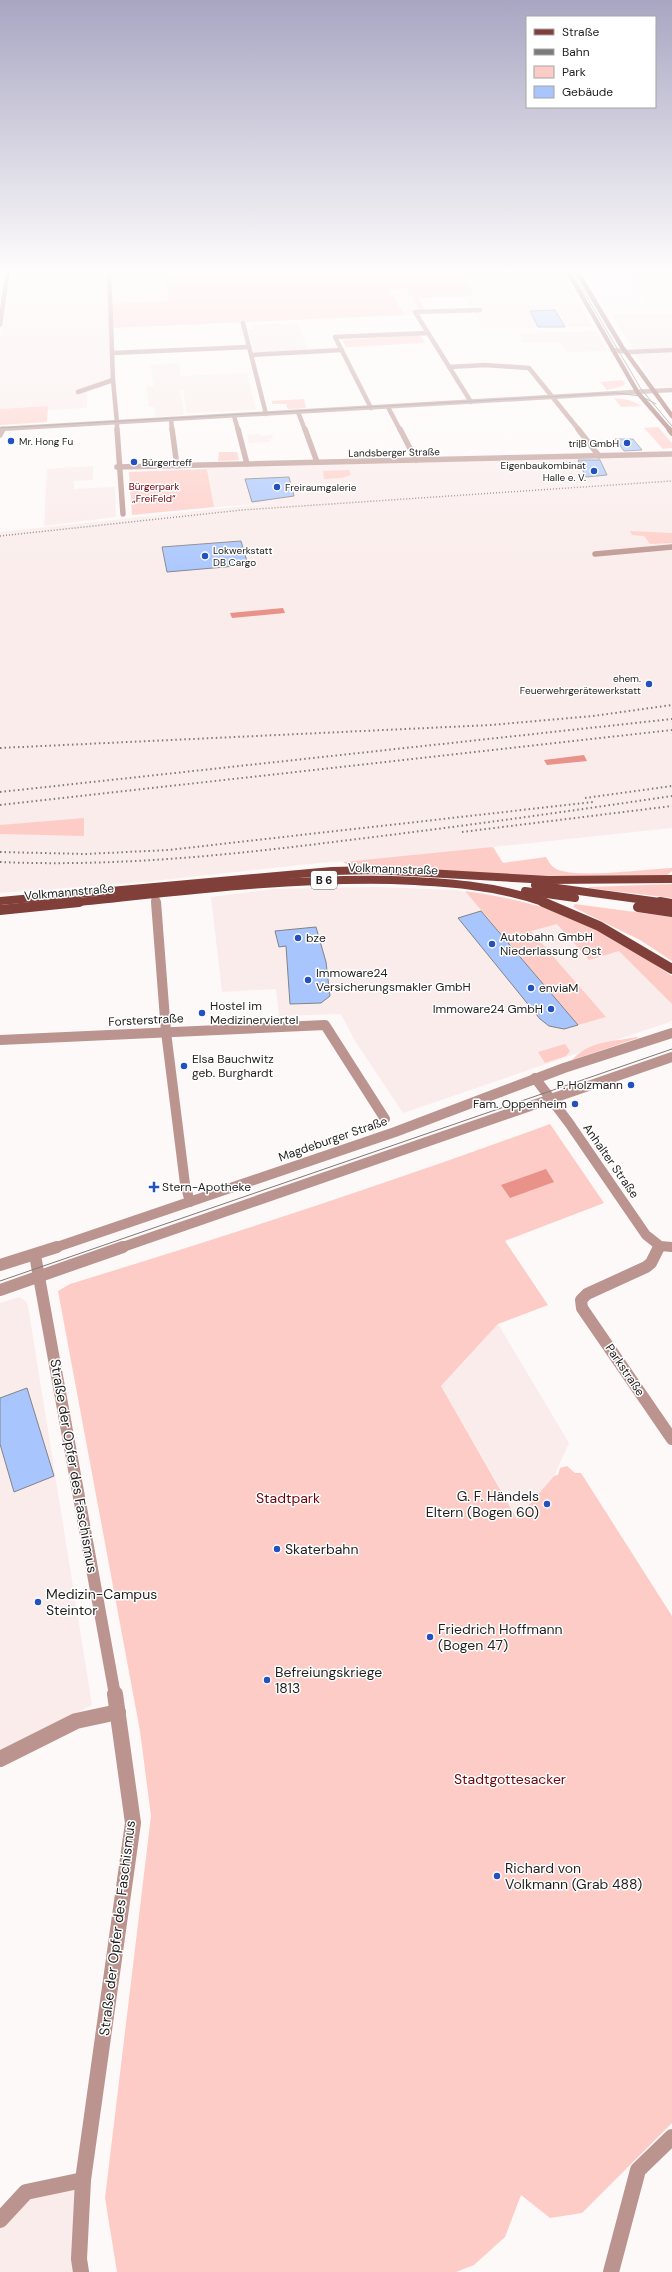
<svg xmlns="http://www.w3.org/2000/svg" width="672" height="2272" font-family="'DM Sans',sans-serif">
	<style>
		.built { fill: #faecea }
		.green { fill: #feccc6 }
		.water { fill: #e99289 }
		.building { fill: #a8c5fe; stroke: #818386 }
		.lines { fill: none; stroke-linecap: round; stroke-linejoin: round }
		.minor-far5 { stroke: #bb948f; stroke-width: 4.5 }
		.minor-far4 { stroke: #bb948f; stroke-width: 5.5 }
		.minor-far3 { stroke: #bb948f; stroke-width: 8 }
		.minor-far2 { stroke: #bb948f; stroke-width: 10 }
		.minor-far1 { stroke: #bb948f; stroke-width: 12 }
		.minor { stroke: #bb948f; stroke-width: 16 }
		.tertiary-far2 { stroke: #bb948f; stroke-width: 4.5 }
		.tertiary-far1 { stroke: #bb948f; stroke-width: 10 }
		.tertiary { stroke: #bb948f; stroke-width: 12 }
		.secondary-far1 { stroke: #9a635d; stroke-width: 4.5 }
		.secondary { stroke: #9a635d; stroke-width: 5.5 }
		.primary-far1 { stroke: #803f39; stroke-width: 8 }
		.primary { stroke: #803f39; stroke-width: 10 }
		.tram { stroke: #7d7b7a; stroke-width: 1 }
		.rail-far1 { stroke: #7d7b7a; stroke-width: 1.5; stroke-dasharray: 1 2; stroke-linecap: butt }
		.rail { stroke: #7d7b7a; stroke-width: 2; stroke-dasharray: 1.5 3; stroke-linecap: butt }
		.poi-dot { fill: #2352c0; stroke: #fff; stroke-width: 1.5 }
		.labels { text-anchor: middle; stroke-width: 3; stroke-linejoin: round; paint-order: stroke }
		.far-poi-label { font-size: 10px; fill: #201f1e; stroke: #fff; text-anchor: start }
		.far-street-label { font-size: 10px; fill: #201f1e; stroke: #fff }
		.far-park-label { font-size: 10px; fill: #70030b; stroke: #fff }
		.shield { fill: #fff; stroke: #636262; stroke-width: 1 }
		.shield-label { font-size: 11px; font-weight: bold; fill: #201f1e }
		.street-label { font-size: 12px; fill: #201f1e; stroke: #fff }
		.poi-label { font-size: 12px; fill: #201f1e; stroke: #fff; text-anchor: start }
		.near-street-label { font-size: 14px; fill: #201f1e; stroke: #fff }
		.near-poi-label { font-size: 14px; fill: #201f1e; stroke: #fff; text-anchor: start }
		.near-park-label { font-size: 14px; fill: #70030b; stroke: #fff }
	</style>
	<rect width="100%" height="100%" fill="#fdf9f8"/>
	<g class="built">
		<polygon points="13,270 107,270 113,381 87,389 87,408 48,410 48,406 0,409 0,338"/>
		<polygon points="113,270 164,270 169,301 110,304"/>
		<polygon points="462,270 561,270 593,327 482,328 473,310 469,310 470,306 464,297 474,296"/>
		<polygon points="625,270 672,270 672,303 647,304"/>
		<polygon points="408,288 420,310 417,315 404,315 389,289"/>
		<polygon points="672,313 672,348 633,349 611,314"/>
		<polygon points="297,323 309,351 255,354 248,330 253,330 251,325"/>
		<polygon points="596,331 607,351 566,352 561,343 523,343 519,333"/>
		<polygon points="672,352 672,387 654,386 635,354"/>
		<polygon points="179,363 181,376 247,373 256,410 187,413 183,390 180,390 184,415 156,417 154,407 149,407 146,386 154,386 150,365"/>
		<polygon points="259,434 260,436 272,435 273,439 270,439 270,442 249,443 247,435"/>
		<polygon points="672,454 672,828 493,847 463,854 319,863 144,882 0,893 0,532 294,501 472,489 214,507 207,467"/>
		<polygon points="93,466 93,480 74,481 74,489 115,487 116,517 44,526 47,469"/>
		<polygon points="374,887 456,890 527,907 616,946 672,1002 672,1021 403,1113 355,1041 341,1014 279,1016 276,989 222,992 211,897 273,889"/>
		<polygon points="19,1297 26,1301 28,1306 92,1705 0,1753 0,1303"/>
		<polygon points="498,1324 569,1443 554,1476 518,1519 441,1386"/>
		<polygon points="83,2180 81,2272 0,2272 0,2220 26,2192"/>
	</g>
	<g class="green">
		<polygon points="164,270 230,270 232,274 311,270 462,270 474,296 419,298 424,310 420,310 406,289 389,289 404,315 111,328 110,304 169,301"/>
		<polygon points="420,335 425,343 346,347 342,340"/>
		<polygon points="622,380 625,383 623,386 607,390 600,382"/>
		<polygon points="614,398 629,400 642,406 621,407"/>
		<polygon points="304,399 306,408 288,409 286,404 272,404 272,401"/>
		<polygon points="48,406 47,422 0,425 0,409"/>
		<polygon points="658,427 672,443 672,448 663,449 644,428"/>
		<polygon points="219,452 237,452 239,460 218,461"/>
		<polygon points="207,469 214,507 132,515 129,472"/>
		<polygon points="349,470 351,475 342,478 324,479 323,471"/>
		<polygon points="630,531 672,533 672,543 650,544 644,536 632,535"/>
		<polygon points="84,818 84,836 0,834 0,825"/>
		<path d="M493 847 503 863 546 857C549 862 551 866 556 869 578 879 645 869 672 868V871L665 877 493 875 381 866H350L343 862Z"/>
		<polygon points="672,884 672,898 588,888 589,887"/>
		<path d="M465 891C509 897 554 908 594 928 621 942 647 959 672 976V1004L619 951 589 960 557 924 531 931 606 1017 578 1025Z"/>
		<polygon points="575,904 672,917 672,961 640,940 573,907"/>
		<path d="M637 1037 638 1038 572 1060C590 1040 613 1042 637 1037Z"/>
		<polygon points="565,1044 570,1051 566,1056 545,1063 538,1052"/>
		<path d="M550 1124 604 1203 505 1241 548 1305 498 1324 441 1386 517 1519 554 1476 558 1475 560 1468 567 1466 575 1473H581L672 1616V2123L582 2213 550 2218 521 2195 505 2237 474 2265 456 2272H117L105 2198 151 1816 140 1731 58 1291 70 1284C231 1235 391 1182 550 1124Z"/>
	</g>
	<g class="water">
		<polygon points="283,608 285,613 232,618 230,613"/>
		<polygon points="584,755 587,761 547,765 544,760"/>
		<polygon points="546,1169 554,1182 510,1198 501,1185"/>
	</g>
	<g class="building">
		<polygon points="555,310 565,327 538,327 530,311"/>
		<polygon points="615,439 633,439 642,450 624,451"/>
		<polygon points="578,460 600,460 607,475 586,477"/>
		<polygon points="289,477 294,496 252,502 245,479"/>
		<polygon points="241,541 248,565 167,572 162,547"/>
		<polygon points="481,911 578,1025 564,1029 549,1026 540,1019 458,918"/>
		<polygon points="316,927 326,962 330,996 321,1003 290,1004 286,946 279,947 275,931"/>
		<polygon points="27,1388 54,1476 14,1492 0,1444 0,1398"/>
	</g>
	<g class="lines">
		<g class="minor-far5">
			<polyline points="415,312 471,402"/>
			<polyline points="415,312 480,310"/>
			<polyline points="243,323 266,414"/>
			<polyline points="0,325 8,270"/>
			<polyline points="613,350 629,352 672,350"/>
			<polyline points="112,353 249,347"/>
			<polyline points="251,355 342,350"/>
			<polyline points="449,367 485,365 529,368 579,430"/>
			<polyline points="652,391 672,390"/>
			<polyline points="78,392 113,380"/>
			<polyline points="388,407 400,430"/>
			<polyline points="371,408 335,337 428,333"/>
			<polyline points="298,412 305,430"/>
			<polyline points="234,416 238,430"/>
			<polyline points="171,419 172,430"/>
			<polyline points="117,423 117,430"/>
		</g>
		<g class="minor-far4">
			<polyline points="117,429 123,514"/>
			<polyline points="172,429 177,466"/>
			<polyline points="238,429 247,464"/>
			<polyline points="305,429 317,462"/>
			<polyline points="400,429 416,460"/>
			<polyline points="578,429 599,456"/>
			<polyline points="0,435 3,429"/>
			<polyline points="117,467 672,454"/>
			<polyline points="595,554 672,547"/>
		</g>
		<polyline class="minor-far3" points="155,896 156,903"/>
		<g class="minor-far2">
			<polyline points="156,902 166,1032 185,1184 190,1202"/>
			<polyline points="0,1040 325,1025 385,1119"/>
			<polyline points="535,1078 569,1123 646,1235 660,1246 672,1247"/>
			<polyline points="659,1248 660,1246"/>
		</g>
		<g class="minor-far1">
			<polyline points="659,1247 651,1263 646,1267 587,1294 581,1300 582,1308 672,1439"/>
			<polyline points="35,1255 115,1695"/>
		</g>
		<g class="minor">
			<polyline points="0,1759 76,1721 118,1712"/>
			<polyline points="0,2220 26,2192 83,2180"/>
			<polyline points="81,2272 79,2259 83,2180 133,1823 115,1694"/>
			<polyline points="611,2272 638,2170 672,2137"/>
		</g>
		<g class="tertiary-far2">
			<polyline points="109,270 113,380 117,423"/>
			<polyline points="0,429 652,391"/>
		</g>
		<g class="tertiary-far1">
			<polyline points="54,1248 395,1132 564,1068 672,1033"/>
			<polyline points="120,1248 672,1057"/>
		</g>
		<g class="tertiary">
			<polyline points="0,1265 57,1247"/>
			<polyline points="0,1290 123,1247"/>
		</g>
		<g class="secondary-far1">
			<polyline points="567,270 638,393 670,430"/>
			<polyline points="576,270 622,347 672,416"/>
		</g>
		<polyline class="secondary" points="669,429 672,433"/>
		<g class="primary-far1">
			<polyline points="535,885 667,903"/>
			<polyline points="525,891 575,898"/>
			<polyline points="0,901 332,871 375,870 549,880 672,879"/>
			<path d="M70 903C177 892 283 878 391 880 443 882 496 885 546 903"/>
		</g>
		<g class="primary">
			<polyline points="543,902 599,926 672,969"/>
			<polyline points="660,902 672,904"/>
			<polyline points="638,907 672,912"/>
			<polyline points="0,910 79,902"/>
		</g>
		<g class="tram">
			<polyline points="571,270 641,389 672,426"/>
			<polyline points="0,428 615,393 641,396 656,404"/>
			<polyline points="0,1281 672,1049"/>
		</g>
		<polyline class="rail-far1" points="0,536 242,510 672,481"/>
		<g class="rail">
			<polyline points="0,748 491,725 593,716 672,705"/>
			<polyline points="0,792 672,719"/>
			<polyline points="585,798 672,786"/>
			<polyline points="0,805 672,730"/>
			<polyline points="462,832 672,806"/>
			<polyline points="0,852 86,854 168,850 593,802"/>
			<path d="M0 862C117 867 232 855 349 840 457 827 564 812 672 796"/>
		</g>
	</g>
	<linearGradient id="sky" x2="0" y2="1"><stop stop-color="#a8a6c2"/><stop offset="0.46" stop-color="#fefcfc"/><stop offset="1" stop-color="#fefcfc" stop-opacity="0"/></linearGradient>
	<rect width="672" height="588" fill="url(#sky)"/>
	<g class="poi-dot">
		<circle cx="11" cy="441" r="4"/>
		<circle cx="627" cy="443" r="4"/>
		<circle cx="134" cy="462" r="4"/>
		<circle cx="594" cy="471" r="4"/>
		<circle cx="277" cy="487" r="4"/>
		<circle cx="205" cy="556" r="4"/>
		<circle cx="649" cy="684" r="4"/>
		<circle cx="298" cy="938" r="4"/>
		<circle cx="492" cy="944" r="4"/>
		<circle cx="308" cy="980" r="4"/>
		<circle cx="531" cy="988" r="4"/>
		<circle cx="551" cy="1009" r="4"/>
		<circle cx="202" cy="1013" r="4"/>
		<circle cx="184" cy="1066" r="4"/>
		<circle cx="631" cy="1085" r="4"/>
		<circle cx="575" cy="1104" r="4"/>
		<path d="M152 1181h4v4h4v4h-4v4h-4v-4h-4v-4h4z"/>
		<circle cx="547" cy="1504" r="4"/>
		<circle cx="277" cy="1549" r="4"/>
		<circle cx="38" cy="1602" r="4"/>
		<circle cx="430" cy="1637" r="4"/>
		<circle cx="267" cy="1680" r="4"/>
		<circle cx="497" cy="1876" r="4"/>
	</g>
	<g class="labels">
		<g class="far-poi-label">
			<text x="19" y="445">Mr. Hong Fu</text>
			<text x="619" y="447" text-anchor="end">tri|B GmbH</text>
			<text x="142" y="466">Bürgertreff</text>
			<text x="586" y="469" text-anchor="end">Eigenbaukombinat<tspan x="586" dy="12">Halle e. V.</tspan></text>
			<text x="285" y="491">Freiraumgalerie</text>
			<text x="213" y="554">Lokwerkstatt<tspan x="213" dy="12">DB Cargo</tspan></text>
			<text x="641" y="682" text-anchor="end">ehem.<tspan x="641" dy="12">Feuerwehrgerätewerkstatt</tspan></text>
		</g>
		<g class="far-street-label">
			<text transform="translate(394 452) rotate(-1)" y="4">Landsberger Straße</text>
		</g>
		<g class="far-park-label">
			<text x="154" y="490">Bürgerpark<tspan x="154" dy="12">„FreiFeld“</tspan></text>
		</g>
		<rect class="shield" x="311" y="871" width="26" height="18" rx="3"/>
		<g class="shield-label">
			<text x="324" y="884">B 6</text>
		</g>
		<g class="street-label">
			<text transform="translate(393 869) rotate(2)" y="4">Volkmannstraße</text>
			<text transform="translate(69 892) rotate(-5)" y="4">Volkmannstraße</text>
			<text transform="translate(146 1020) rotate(-3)" y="4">Forsterstraße</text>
			<text transform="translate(333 1139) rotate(-19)" y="4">Magdeburger Straße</text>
			<text transform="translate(611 1161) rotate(55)" y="4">Anhalter Straße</text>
			<text transform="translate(625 1370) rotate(56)" y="4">Parkstraße</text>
		</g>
		<g class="poi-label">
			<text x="500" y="941">Autobahn GmbH<tspan x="500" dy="14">Niederlassung Ost</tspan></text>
			<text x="306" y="942">bze</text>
			<text x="316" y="977">Immoware24<tspan x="316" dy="14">Versicherungsmakler GmbH</tspan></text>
			<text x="539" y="992">enviaM</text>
			<text x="210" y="1010">Hostel im<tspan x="210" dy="14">Medizinerviertel</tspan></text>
			<text x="543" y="1013" text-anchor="end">Immoware24 GmbH</text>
			<text x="192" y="1063">Elsa Bauchwitz<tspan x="192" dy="14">geb. Burghardt</tspan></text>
			<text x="623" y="1089" text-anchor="end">P. Holzmann</text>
			<text x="567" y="1108" text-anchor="end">Fam. Oppenheim</text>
			<text x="162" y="1191">Stern-Apotheke</text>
		</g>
		<g class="near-street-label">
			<text transform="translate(74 1466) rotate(80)" y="5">Straße der Opfer des Faschismus</text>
			<text transform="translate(117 1928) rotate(-83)" y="5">Straße der Opfer des Faschismus</text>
		</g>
		<g class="near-poi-label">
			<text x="539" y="1501" text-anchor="end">G. F. Händels<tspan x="539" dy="16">Eltern (Bogen 60)</tspan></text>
			<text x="285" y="1554">Skaterbahn</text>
			<text x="46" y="1599">Medizin-Campus<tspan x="46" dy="16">Steintor</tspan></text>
			<text x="438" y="1634">Friedrich Hoffmann<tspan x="438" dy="16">(Bogen 47)</tspan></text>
			<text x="275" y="1677">Befreiungskriege<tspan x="275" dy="16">1813</tspan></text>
			<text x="505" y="1873">Richard von<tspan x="505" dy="16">Volkmann (Grab 488)</tspan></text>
		</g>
		<g class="near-park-label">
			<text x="288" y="1503">Stadtpark</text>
			<text x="510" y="1784">Stadtgottesacker</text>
		</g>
	</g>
	<rect x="526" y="16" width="130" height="92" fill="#ffffff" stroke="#a6a5a5"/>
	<rect x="534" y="29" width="20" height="6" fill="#803f39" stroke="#a6a5a5"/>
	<text x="562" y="36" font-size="12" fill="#201f1e">Straße</text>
	<rect x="534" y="49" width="20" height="6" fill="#7d7b7a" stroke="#a6a5a5"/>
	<text x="562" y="56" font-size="12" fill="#201f1e">Bahn</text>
	<rect x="534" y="66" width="20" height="12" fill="#feccc6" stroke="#a6a5a5"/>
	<text x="562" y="76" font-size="12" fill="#201f1e">Park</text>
	<rect x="534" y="86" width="20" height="12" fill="#a8c5fe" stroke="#a6a5a5"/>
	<text x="562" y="96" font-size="12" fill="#201f1e">Gebäude</text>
</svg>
